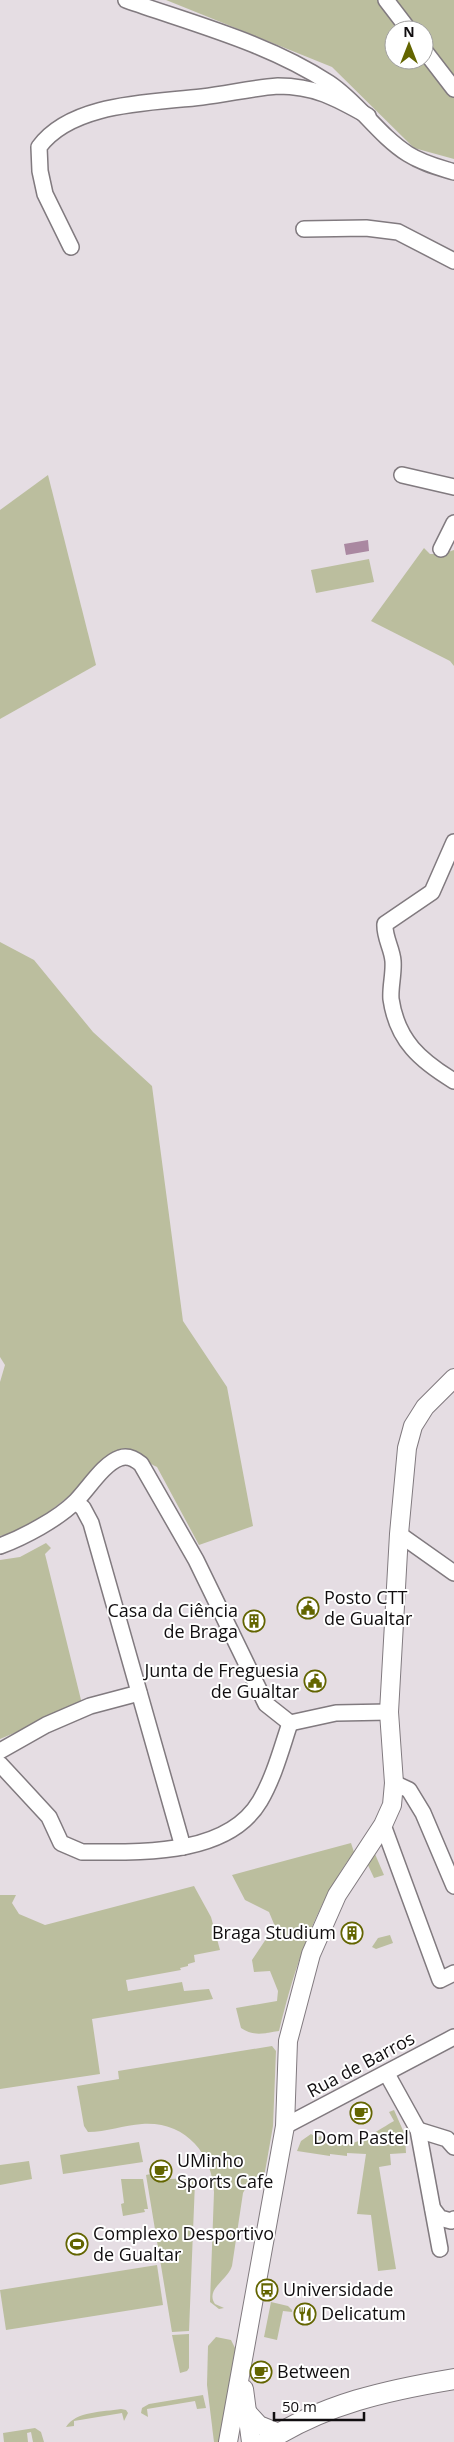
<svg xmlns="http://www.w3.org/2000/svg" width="454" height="2442" font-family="'Open Sans',sans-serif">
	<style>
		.green { fill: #bbbe9e; fill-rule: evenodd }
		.water { fill: #aa88a1 }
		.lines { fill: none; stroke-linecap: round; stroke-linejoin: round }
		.minor-casing { stroke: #817a7f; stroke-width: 18 }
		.tertiary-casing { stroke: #817a7f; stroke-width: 20 }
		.secondary-casing { stroke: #817a7f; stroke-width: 22 }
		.minor { stroke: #fff; stroke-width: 15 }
		.tertiary { stroke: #fff; stroke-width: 18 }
		.secondary { stroke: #fff; stroke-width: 20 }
		.labels { text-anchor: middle; stroke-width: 4; stroke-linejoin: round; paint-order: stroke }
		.poi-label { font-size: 18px; fill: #110e10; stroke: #fff; text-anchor: start }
		.street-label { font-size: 18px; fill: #110e10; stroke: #fff }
	</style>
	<rect width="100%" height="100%" fill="#e5dde3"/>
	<g class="green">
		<path d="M166 0H454V159L414 148 332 67ZM394 30H424V60H394Z"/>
		<polygon points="48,475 96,665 0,719 0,510"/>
		<polygon points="424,548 430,554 442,554 454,550 454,666 450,661 371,621"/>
		<polygon points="369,559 374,582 316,593 311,570"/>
		<path d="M0 942 34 960 93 1032 152 1086 183 1321 227 1387 253 1526 199 1545 157 1467C147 1463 142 1454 131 1450 116 1461 99 1472 84 1484 58 1504 34 1528 0 1536V1382L5 1365 0 1357Z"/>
		<polygon points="46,1543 51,1548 45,1554 82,1704 0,1739 0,1560 20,1557"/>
		<path d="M351 1843 354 1852C314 1907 295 1966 279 2031 265 2033 254 2037 241 2028L236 2008 277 2001 278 1991 270 1971 254 1972 252 1960 268 1936H279L269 1912 245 1900 232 1875Z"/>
		<polygon points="375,1854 384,1875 374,1878 367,1863"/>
		<polygon points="194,1886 211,1917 220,1950 194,1955 195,1962 188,1964 188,1966 180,1968 181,1970 126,1980 128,1991 182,1982 184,1991 209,1989 213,1999 92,2019 100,2074 0,2089 0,1895 16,1895 12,1903 19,1914 45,1925"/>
		<polygon points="390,1935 393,1943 376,1949 372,1947 378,1938"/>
		<path d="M272 2046 276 2051 273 2126 263 2183C253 2183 248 2183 243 2193L232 2266C227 2281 205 2289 215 2304L224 2308 219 2309 210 2302 214 2192C212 2152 184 2121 142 2124 124 2125 106 2132 88 2132L84 2126 77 2086 119 2079 118 2071Z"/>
		<path d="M394 2110 405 2135 406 2153 390 2154 391 2165 379 2167 396 2269 378 2271 371 2215 357 2214 366 2154 347 2153V2156L330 2154V2156L297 2151 301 2141 311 2134 316 2137 323 2136C342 2159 374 2132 394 2121L389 2112Z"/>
		<polygon points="139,2142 143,2162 63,2174 60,2155"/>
		<polygon points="29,2161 32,2179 0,2185 0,2165"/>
		<polygon points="155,2173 156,2177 168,2176 169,2179 194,2178 195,2182 189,2331 172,2332 146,2175"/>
		<polygon points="121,2179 143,2179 148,2209 144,2209 145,2212 123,2216 121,2204 124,2203"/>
		<polygon points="157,2265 163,2305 6,2330 0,2290"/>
		<polygon points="271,2302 288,2306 292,2310 292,2312 283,2311 277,2340 264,2337"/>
		<polygon points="189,2334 189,2368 187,2371 180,2373 172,2335"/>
		<polygon points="216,2337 231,2340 236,2350 222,2442 214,2442 207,2385 208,2346"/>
		<polygon points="203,2395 206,2408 197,2409 195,2401 147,2409 148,2417 141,2413 142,2408 149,2404"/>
		<path d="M121 2409 126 2410 128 2413 124 2421 122 2413 74 2421V2426L66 2427C76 2411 103 2412 121 2409Z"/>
		<polygon points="35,2428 41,2432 44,2442 33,2442 31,2432 27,2433 28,2442 4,2442 3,2433"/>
	</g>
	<polygon class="water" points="368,540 369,551 346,555 344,544"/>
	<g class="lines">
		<g class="minor-casing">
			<g id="minor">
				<path d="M126 0C194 24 268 43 329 83 359 103 378 135 408 154 422 163 438 167 454 172"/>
				<polyline points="386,0 409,30"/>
				<polyline points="424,50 454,89"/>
				<polyline points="304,229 366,228 398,232 454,261"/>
				<path d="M71 247 45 194 40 171 39 147C72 102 152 103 202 97 228 94 252 88 278 86 315 86 336 98 368 116"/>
				<polyline points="402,475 454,487"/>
				<polyline points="441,549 454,523"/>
				<path d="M454 842 432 892 385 924C384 937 392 948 393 961 394 974 390 987 391 999 397 1041 421 1061 454 1081"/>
				<polyline points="76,1502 83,1508 91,1523 183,1847"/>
				<polyline points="399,1534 454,1573"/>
				<path d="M0 1546C24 1537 58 1519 76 1501 88 1489 104 1463 120 1458 128 1455 135 1459 141 1464L196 1560 266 1704 290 1723"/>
				<polyline points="290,1723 336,1713 389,1712"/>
				<polyline points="0,1751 46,1725 90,1706 139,1693"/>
				<path d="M0 1764 49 1817 61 1843 82 1852C138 1852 227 1857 260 1801 274 1777 281 1750 290 1723"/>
				<polyline points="394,1783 409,1790 423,1813 454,1886"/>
				<polyline points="383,1825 440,1980 454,1973"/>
				<polyline points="387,2074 418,2130 440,2249"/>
				<polyline points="285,2126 454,2037"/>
				<polyline points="418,2130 447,2139 454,2147"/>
				<polyline points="433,2209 440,2218 451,2221 454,2219"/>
			</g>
		</g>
		<g class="tertiary-casing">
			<g id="tertiary">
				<polyline points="244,2389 251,2442"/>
				<polyline points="247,2412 259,2425 279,2433"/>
				<polyline points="228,2442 285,2126 288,2041 311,1954 337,1895 383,1825 392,1805 394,1783 389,1712 399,1534 407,1448 413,1426 425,1407 454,1378"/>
			</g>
		</g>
		<g class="secondary-casing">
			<path id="secondary" d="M266 2442C323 2404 388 2390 454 2379"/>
		</g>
		<use href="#minor" class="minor"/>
		<use href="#tertiary" class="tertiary"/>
		<use href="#secondary" class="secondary"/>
	</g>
	<defs>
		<g id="civic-ring" transform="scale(1.125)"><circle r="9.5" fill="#fff" stroke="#636500" stroke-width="1.5"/><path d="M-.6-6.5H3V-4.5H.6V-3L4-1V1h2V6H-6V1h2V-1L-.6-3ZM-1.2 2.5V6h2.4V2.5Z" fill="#636500"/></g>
		<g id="building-ring" transform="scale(1.125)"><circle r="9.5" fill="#fff" stroke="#636500" stroke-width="1.5"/><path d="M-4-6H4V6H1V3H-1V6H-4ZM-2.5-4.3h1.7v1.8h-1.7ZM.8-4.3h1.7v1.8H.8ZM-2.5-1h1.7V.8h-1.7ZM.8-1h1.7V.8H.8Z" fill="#636500"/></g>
		<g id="cafe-ring" transform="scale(1.125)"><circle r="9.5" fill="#fff" stroke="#636500" stroke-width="1.5"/><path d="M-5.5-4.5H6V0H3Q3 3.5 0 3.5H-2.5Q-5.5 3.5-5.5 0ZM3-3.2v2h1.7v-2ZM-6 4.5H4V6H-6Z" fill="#636500"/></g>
		<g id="stadium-ring" transform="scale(1.125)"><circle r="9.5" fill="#fff" stroke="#636500" stroke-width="1.5"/><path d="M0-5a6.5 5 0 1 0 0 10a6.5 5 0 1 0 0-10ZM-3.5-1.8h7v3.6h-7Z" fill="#636500"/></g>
		<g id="bus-ring" transform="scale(1.125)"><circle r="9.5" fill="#fff" stroke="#636500" stroke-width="1.5"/><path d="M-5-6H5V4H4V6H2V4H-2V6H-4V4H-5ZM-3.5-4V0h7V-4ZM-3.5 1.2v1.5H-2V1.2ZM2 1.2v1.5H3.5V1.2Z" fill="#636500"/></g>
		<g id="restaurant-ring" transform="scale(1.125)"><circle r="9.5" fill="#fff" stroke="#636500" stroke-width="1.5"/><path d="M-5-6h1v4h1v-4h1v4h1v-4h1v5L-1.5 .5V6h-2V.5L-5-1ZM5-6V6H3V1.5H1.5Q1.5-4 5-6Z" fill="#636500"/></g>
	</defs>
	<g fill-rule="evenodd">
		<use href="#civic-ring" x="308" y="1608"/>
		<use href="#building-ring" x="254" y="1621"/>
		<use href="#civic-ring" x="315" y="1681"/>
		<use href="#building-ring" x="352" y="1933"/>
		<use href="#cafe-ring" x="361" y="2113"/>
		<use href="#cafe-ring" x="161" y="2171"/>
		<use href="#stadium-ring" x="77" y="2244"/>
		<use href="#bus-ring" x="267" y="2290"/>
		<use href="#restaurant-ring" x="305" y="2314"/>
		<use href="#cafe-ring" x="261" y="2372"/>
	</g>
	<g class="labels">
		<g class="poi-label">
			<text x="324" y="1604">Posto CTT<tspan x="324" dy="21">de Gualtar</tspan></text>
			<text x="238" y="1617" text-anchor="end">Casa da Ciência<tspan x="238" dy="21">de Braga</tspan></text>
			<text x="299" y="1677" text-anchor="end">Junta de Freguesia<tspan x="299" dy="21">de Gualtar</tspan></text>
			<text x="336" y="1939" text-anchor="end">Braga Studium</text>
			<text x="361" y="2144" text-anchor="middle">Dom Pastel</text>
			<text x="177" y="2167">UMinho<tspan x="177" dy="21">Sports Cafe</tspan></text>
			<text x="93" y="2240">Complexo Desportivo<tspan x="93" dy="21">de Gualtar</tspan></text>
			<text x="283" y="2296">Universidade</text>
			<text x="321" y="2320">Delicatum</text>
			<text x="277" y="2378">Between</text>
		</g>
		<g class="street-label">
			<text transform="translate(361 2065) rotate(-28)" y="6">Rua de Barros</text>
		</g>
	</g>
	<g transform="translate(409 45)"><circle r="24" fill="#ffffff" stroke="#a09f9f"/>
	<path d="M0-4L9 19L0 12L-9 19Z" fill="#636500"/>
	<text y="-8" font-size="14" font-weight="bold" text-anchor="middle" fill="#110e10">N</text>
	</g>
	<path d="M274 2412v8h90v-8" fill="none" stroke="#110e10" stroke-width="2.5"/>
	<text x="282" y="2412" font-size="15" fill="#110e10" stroke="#ffffff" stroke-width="4" paint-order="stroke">50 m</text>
</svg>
